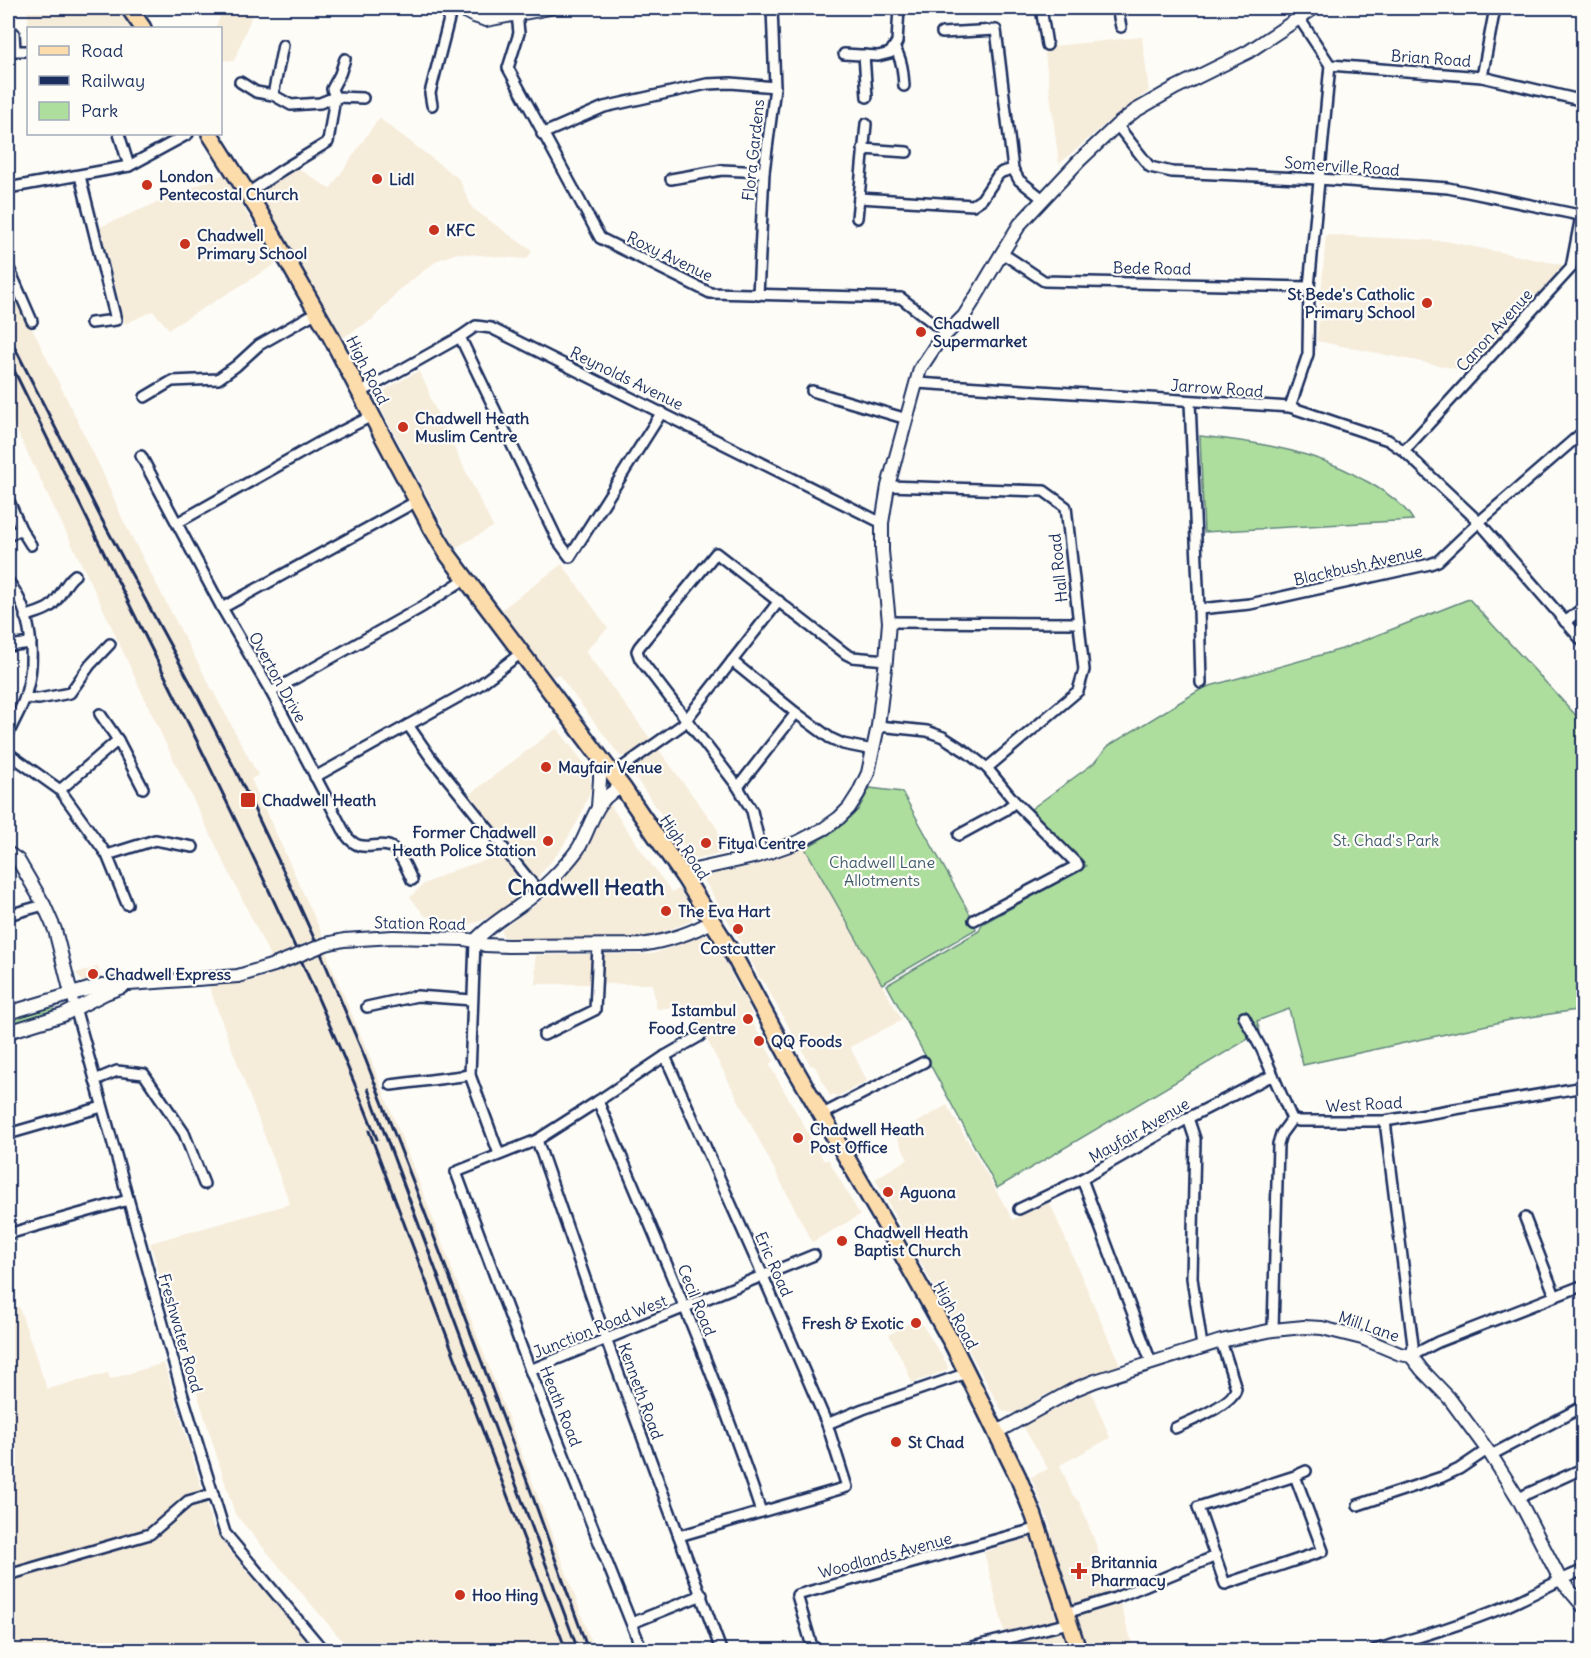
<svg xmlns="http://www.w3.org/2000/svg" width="1591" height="1658" font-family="Delius,sans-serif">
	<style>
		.built { fill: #f6ecda }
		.green { fill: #aede9e; stroke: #64867e; stroke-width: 1.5 }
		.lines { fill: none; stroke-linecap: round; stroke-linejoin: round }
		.minor-casing { stroke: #1b2f5e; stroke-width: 14 }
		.tertiary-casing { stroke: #1b2f5e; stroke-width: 16 }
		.primary-casing { stroke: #1b2f5e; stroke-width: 20 }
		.minor { stroke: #fdfcf7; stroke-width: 9 }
		.tertiary { stroke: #fdfcf7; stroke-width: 12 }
		.primary { stroke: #fddcac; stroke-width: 15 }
		.rail { stroke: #1b2f5e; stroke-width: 3 }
		.tertiary-bridge-casing { stroke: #1b2f5e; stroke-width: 16; stroke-linecap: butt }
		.tertiary-bridge { stroke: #fdfcf7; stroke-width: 12 }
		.poi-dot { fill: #c8321e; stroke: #fdfcf7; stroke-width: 2 }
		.labels { text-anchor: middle; stroke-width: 4.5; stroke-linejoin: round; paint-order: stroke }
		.street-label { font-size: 16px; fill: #1b2f5e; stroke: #fdfcf7 }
		.poi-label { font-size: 16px; font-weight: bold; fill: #1b2f5e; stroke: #fdfcf7; text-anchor: start }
		.park-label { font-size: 16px; fill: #405b6e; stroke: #fdfcf7 }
		.district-label { font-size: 22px; font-weight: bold; fill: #1b2f5e; stroke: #fdfcf7 }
	</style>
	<rect width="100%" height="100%" fill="#fdfcf7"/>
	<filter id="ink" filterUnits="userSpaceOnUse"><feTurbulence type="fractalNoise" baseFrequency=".0167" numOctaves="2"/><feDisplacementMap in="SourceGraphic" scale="12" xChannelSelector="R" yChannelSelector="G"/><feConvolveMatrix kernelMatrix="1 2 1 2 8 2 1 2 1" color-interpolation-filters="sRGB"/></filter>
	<g filter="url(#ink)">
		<g class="built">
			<polygon points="27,8 120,8 134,28 29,28"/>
			<polygon points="224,8 246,8 254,10 234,61 221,60 220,28 215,28"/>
			<polygon points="1142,37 1149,91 1110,120 1059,164 1044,47"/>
			<polygon points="379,118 459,179 472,208 532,251 527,259 457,253 438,260 400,289 373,319 342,338 250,181 287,161 330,189"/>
			<polygon points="224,174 276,264 169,329 153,311 125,324 100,227"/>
			<polygon points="1326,235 1445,241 1568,266 1472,372 1317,341"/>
			<polygon points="8,279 102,471 123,520 183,635 258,775 251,779 323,936 330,963 369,1055 419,1182 563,1563 594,1650 350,1650 235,1514 150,1243 290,1204 209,987 258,979 278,972 163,738 101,604 8,413"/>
			<polygon points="418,371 427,386 431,400 493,527 455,548 374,396"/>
			<polygon points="562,564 608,628 585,651 717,828 723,853 696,859 692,858 633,774 635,770 626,757 620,756 558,674 552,677 501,610"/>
			<polygon points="557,728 590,771 591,789 579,819 560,851 525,892 503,911 481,921 466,925 425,916 410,897 424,884 454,870 512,852 470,794"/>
			<polygon points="609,803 647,859 672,892 679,889 694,910 691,921 653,936 635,938 528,940 504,937 502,934 502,929 545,898 585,853"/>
			<polygon points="805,848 902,1020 850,1047 867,1081 836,1097 834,1094 830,1096 816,1068 813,1065 811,1066 762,979 760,979 750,958 704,880 716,873 753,866"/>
			<polygon points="708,934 712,936 728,967 738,989 741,990 751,1012 754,1025 774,1061 769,1064 824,1161 828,1159 860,1215 812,1242 689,1005 657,1009 652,984 536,984 535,955 653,954"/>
			<polygon points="98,967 101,979 85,982 81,980 76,973"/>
			<polygon points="947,1105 1013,1220 1048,1199 1120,1365 1045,1395 1015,1413 1002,1411 875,1179 908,1159 896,1135"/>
			<polygon points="19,1307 47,1389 108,1373 110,1379 164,1363 213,1527 224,1544 315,1650 8,1650 8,1310"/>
			<polygon points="918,1318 948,1366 947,1370 912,1383 905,1365 889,1335"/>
			<polygon points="1091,1391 1110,1438 1060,1465 1072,1494 1080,1503 1096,1544 1103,1571 1110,1591 1121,1606 1134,1650 1009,1650 984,1552 1052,1530 1031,1477 1048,1469 1023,1426"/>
		</g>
		<g class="green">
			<path d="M1200 436C1247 441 1296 448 1339 467 1349 471 1358 477 1368 482 1385 492 1403 503 1413 520L1204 532Z"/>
			<polygon points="1469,599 1583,723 1583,1009 1510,1020 1303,1065 1289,1009 1257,1021 1260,1032 997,1188 887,985 979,931 982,924 1086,866 1031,809 1094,763 1108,746 1203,688 1342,649"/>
			<polygon points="870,788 902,792 971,916 976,929 882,984 805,848 835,831 858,810"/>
			<polygon points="52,1004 56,1015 8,1029 8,1017"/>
		</g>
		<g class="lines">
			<g class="minor-casing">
				<g id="minor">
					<polyline points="1041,8 1047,45"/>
					<polyline points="1117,8 1121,27"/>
					<polyline points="517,14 519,33 508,68 600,238 710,293 901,298 946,333"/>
					<polyline points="1299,18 1330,65 1482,77 1584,101"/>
					<polyline points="14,33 15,50"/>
					<polyline points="942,33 996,30 1013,169"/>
					<polyline points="283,45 273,95 291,105 320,103 335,97 363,98"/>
					<path d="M894 47C902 59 903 71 904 86"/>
					<polyline points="8,51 28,51"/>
					<polyline points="844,54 878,56 890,53 897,42 899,8"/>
					<polyline points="864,55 867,97"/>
					<polyline points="1482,77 1495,8"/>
					<polyline points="240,82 256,92 273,95"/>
					<polyline points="432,105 430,93 449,19 454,8"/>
					<polyline points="1117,125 1150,167 1172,172 1319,179 1448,188 1584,216"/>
					<polyline points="119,134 129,166"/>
					<polyline points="542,134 604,107 707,84 731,83 775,87"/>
					<polyline points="863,149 907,152"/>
					<polyline points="80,176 116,320 91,323"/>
					<polyline points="671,179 722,170 764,172"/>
					<polyline points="8,188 129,166 188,134"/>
					<polyline points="248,193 282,170 328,142 335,97 332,89 340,74 345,59"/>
					<polyline points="859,198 973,205 982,199 998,175 1002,172 1013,169 1019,180 1043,199"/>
					<polyline points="857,218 866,124"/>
					<polyline points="1002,253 1044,281 1309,287"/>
					<polyline points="8,266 32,321"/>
					<polyline points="758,295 764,172 775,87 772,8"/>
					<polyline points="460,337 558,541 570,557 662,412"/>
					<polyline points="917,383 1290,407 1388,440 1404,451 1479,522 1584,643"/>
					<polyline points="812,391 907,419"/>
					<polyline points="360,393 460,337 476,326 491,328 882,523"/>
					<polyline points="145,397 172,381 218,379 236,366 259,345 317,312"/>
					<polyline points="1190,402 1199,609 1201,683"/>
					<polyline points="1290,407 1308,354 1309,287 1330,65"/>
					<polyline points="1404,451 1571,268 1581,216"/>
					<path d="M141 456 222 608 271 692 346 835C361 856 376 840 391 847 401 853 407 870 412 880"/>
					<polyline points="888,486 1044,491 1066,507 1084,670 1078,691 987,768"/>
					<polyline points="9,501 21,529 31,545"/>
					<polyline points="177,523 322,441 372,416"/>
					<polyline points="8,536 21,529"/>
					<path d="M8 581C32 611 37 660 25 697 21 710 13 722 8 735"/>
					<polyline points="222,608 417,501"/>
					<polyline points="1199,609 1250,604 1430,564 1438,561 1479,522 1584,431"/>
					<path d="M25 617C32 614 41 612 48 608 59 602 63 584 75 575"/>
					<polyline points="889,622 1078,623"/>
					<polyline points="1565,622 1584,607"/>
					<polyline points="8,646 31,643"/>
					<polyline points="732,661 796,713 830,738 843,744 873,750"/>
					<polyline points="271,692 422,607 465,579"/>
					<polyline points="25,698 39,699 70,693 90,665 110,644"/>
					<polyline points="100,714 118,740 143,788"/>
					<polyline points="408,725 431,758 539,892"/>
					<polyline points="878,726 927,731 943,737 968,753 987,768 1015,802 1078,865 974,920"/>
					<polyline points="8,753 60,790 107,855 127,904"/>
					<polyline points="613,774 682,725 779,601"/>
					<polyline points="315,777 478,686 521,653"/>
					<polyline points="738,787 796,713"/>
					<polyline points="60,790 118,740"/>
					<polyline points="959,835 1005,810 1015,802"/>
					<polyline points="762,854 752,811 738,787 640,659 637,651 639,647 716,553 846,654 852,657 886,660"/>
					<polyline points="107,855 155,840 193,847"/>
					<polyline points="8,915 44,905"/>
					<polyline points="475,941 470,1075 499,1154"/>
					<polyline points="71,993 183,1396 225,1533 323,1650"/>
					<polyline points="367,1007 417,996 472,1000"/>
					<polyline points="1244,1017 1262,1050 1292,1119 1299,1121 1385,1121 1584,1087"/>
					<polyline points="544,1035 595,1010 598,946"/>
					<polyline points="665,1056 763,1276 827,1424 847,1487 679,1536"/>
					<polyline points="95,1080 117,1071 144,1074 184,1133 204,1184"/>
					<polyline points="391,1085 470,1075"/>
					<path d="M598 1101C655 1237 715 1372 761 1512"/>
					<polyline points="821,1115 924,1062"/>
					<polyline points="1188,1118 1195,1139 1192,1278 1202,1346"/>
					<polyline points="1385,1121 1413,1345 1411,1356"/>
					<polyline points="8,1134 102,1107"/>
					<polyline points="537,1140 606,1339 721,1650"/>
					<polyline points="1082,1179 1151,1362"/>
					<polyline points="1019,1209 1082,1179 1188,1118 1273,1075"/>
					<polyline points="1525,1218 1555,1296"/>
					<polyline points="8,1234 128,1200"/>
					<polyline points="1273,1330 1278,1144 1281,1134 1292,1119"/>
					<polyline points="1411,1356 1438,1342 1584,1285"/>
					<polyline points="530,1370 814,1255"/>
					<polyline points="827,1424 863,1409 967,1373"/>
					<path d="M1175 1428C1190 1421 1234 1404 1236 1388L1221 1341"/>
					<polyline points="1491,1455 1584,1406"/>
					<polyline points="1295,1476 1323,1551 1225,1584 1198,1507 1295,1476 1306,1471"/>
					<polyline points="1518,1498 1584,1468"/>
					<polyline points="1358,1505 1442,1477 1459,1469 1487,1450"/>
					<polyline points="8,1575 150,1534 188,1501 213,1494"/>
					<polyline points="1066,1613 1115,1598 1216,1556"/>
					<polyline points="632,1623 702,1595"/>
					<polyline points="642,1650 530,1370 456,1172 537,1140 598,1101 665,1056 700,1036"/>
					<polyline points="813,1650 797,1595 1038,1528"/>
					<polyline points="960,1650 1069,1623"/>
					<path d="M1375 1650C1419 1637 1464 1624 1507 1606 1533 1595 1557 1580 1584 1570"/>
				</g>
			</g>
			<g class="tertiary-casing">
				<g id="tertiary">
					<polyline points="459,8 474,16 486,20 550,8"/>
					<polyline points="598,807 600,779 600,757"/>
					<polyline points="8,853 18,860 44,905 55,930 71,993"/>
					<polyline points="684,877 695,870 758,856 798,842 825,828 839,818 849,808 858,794 868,773 878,726 886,660 889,622 882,551 882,523 888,486 920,369 938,342 964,316 974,300 1002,253 1020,224 1079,161 1117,125 1135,111 1175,88 1248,52 1314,8"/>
					<path d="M475 941C488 926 506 916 522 904 541 891 565 867 578 849 591 829 595 794 623 788"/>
					<path d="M326 944 344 940 393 937 464 939 475 941 485 945 508 946 641 945C666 941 691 934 712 921"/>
					<polyline points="8,1013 102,985 129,984 238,976 274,965"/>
					<polyline points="8,1032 63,1015 106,993 122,987"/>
					<polyline points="995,1433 1073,1390 1095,1381 1221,1341 1273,1330 1304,1327 1322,1328 1362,1338 1400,1354 1411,1356 1422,1370 1449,1398 1491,1455 1518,1498 1560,1579 1584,1607"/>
				</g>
			</g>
			<g class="primary-casing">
				<g id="primary">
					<polyline points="129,8 143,28"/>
					<polyline points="210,134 260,213 330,335 381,433 431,527 448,555 623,788 684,877 734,956 790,1060 893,1238 952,1343 971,1381 1018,1477 1034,1516 1078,1650"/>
				</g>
			</g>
			<use href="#minor" class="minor"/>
			<use href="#tertiary" class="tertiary"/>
			<use href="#primary" class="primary"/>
			<g class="rail">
				<polyline points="8,334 101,518 196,693 237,773 291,887 322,956 365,1058 414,1184 530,1489 588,1650"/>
				<path d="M8 358C58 461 109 563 160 666 237 821 313 977 377 1139"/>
				<polyline points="368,1089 578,1650"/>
				<polyline points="369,1131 566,1650"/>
			</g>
			<g class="tertiary-bridge-casing">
				<polyline id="tertiary-bridge" points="274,965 326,944"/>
			</g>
			<use href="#tertiary-bridge" class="tertiary-bridge"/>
		</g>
	</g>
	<g class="poi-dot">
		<circle cx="377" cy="179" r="6"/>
		<circle cx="147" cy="185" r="6"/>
		<circle cx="434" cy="230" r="6"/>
		<circle cx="185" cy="244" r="6"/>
		<circle cx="1427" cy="303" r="6"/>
		<circle cx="921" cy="332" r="6"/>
		<circle cx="403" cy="427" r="6"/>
		<circle cx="546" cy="767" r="6"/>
		<rect x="240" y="792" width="16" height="16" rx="3"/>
		<circle cx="548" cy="841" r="6"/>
		<circle cx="706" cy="843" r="6"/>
		<circle cx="666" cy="911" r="6"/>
		<circle cx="738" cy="929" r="6"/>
		<circle cx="93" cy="974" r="6"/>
		<circle cx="748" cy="1019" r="6"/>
		<circle cx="759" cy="1041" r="6"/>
		<circle cx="798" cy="1138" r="6"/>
		<circle cx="888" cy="1192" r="6"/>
		<circle cx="842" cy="1241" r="6"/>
		<circle cx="916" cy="1323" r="6"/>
		<circle cx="896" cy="1442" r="6"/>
		<path d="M1076 1562h6v6h6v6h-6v6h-6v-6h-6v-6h6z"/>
		<circle cx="460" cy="1595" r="6"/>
	</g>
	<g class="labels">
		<g class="street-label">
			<text transform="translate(1431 58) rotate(4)" y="6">Brian Road</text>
			<text transform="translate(753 150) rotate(-84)" y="6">Flora Gardens</text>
			<text transform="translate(1342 166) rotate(4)" y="6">Somerville Road</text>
			<text transform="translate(670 256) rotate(26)" y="6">Roxy Avenue</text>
			<text transform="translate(1152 268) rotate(1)" y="6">Bede Road</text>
			<text transform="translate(1494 330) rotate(-48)" y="6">Canon Avenue</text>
			<text transform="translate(368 370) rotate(63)" y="6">High Road</text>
			<text transform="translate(627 378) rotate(26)" y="6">Reynolds Avenue</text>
			<text transform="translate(1217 388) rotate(4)" y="6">Jarrow Road</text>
			<text transform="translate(1358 565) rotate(-13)" y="6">Blackbush Avenue</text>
			<text transform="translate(1058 568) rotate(-96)" y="6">Hall Road</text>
			<text transform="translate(278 677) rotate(61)" y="6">Overton Drive</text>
			<text transform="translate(685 847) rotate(56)" y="6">High Road</text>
			<text transform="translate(420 923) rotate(1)" y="6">Station Road</text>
			<text transform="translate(1364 1104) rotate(-3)" y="6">West Road</text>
			<text transform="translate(1139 1130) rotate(-30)" y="6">Mayfair Avenue</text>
			<text transform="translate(774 1264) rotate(66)" y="6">Eric Road</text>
			<text transform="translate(697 1300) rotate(68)" y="6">Cecil Road</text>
			<text transform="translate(956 1315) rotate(61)" y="6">High Road</text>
			<text transform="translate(600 1326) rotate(-22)" y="6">Junction Road West</text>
			<text transform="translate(1369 1326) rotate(19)" y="6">Mill Lane</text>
			<text transform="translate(181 1333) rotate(74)" y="6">Freshwater Road</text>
			<text transform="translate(641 1391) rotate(70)" y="6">Kenneth Road</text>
			<text transform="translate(561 1406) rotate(68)" y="6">Heath Road</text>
			<text transform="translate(885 1555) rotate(-15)" y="6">Woodlands Avenue</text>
		</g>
		<g class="poi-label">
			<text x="159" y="182">London<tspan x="159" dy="18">Pentecostal Church</tspan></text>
			<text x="389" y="185">Lidl</text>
			<text x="446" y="236">KFC</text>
			<text x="197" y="241">Chadwell<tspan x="197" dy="18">Primary School</tspan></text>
			<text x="1415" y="300" text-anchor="end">St Bede's Catholic<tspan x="1415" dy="18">Primary School</tspan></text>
			<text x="933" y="329">Chadwell<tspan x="933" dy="18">Supermarket</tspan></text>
			<text x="415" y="424">Chadwell Heath<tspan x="415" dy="18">Muslim Centre</tspan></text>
			<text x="558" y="773">Mayfair Venue</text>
			<text x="262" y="806">Chadwell Heath</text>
			<text x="536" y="838" text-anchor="end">Former Chadwell<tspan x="536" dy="18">Heath Police Station</tspan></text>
			<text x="718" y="849">Fitya Centre</text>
			<text x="678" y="917">The Eva Hart</text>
			<text x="738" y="954" text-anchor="middle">Costcutter</text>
			<text x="105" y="980">Chadwell Express</text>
			<text x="736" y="1016" text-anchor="end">Istambul<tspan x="736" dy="18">Food Centre</tspan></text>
			<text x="771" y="1047">QQ Foods</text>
			<text x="810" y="1135">Chadwell Heath<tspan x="810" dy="18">Post Office</tspan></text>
			<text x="900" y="1198">Aguona</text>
			<text x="854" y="1238">Chadwell Heath<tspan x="854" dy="18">Baptist Church</tspan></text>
			<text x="904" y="1329" text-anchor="end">Fresh &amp; Exotic</text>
			<text x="908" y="1448">St Chad</text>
			<text x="1091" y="1568">Britannia<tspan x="1091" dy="18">Pharmacy</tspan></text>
			<text x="472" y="1601">Hoo Hing</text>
		</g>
		<g class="park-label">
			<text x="1386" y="846">St. Chad's Park</text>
			<text x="882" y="868">Chadwell Lane<tspan x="882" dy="18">Allotments</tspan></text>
		</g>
		<g class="district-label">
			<text x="586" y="895">Chadwell Heath</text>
		</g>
	</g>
	<rect width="1591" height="1658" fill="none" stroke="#fdfcf7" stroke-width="30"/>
	<rect x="15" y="15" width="1561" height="1628" fill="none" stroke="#1b2f5e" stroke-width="2" filter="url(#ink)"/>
	<rect x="27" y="27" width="195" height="108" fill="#fdfcf7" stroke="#a3aaba" stroke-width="1.5"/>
	<rect x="39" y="46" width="30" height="9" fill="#fddcac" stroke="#a3aaba" stroke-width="1.5"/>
	<text x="81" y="57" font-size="18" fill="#1b2f5e">Road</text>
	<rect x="39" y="76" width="30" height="9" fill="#1b2f5e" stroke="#a3aaba" stroke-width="1.5"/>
	<text x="81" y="87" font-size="18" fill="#1b2f5e">Railway</text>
	<rect x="39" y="102" width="30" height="18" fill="#aede9e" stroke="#a3aaba" stroke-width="1.5"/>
	<text x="81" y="117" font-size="18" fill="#1b2f5e">Park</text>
</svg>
